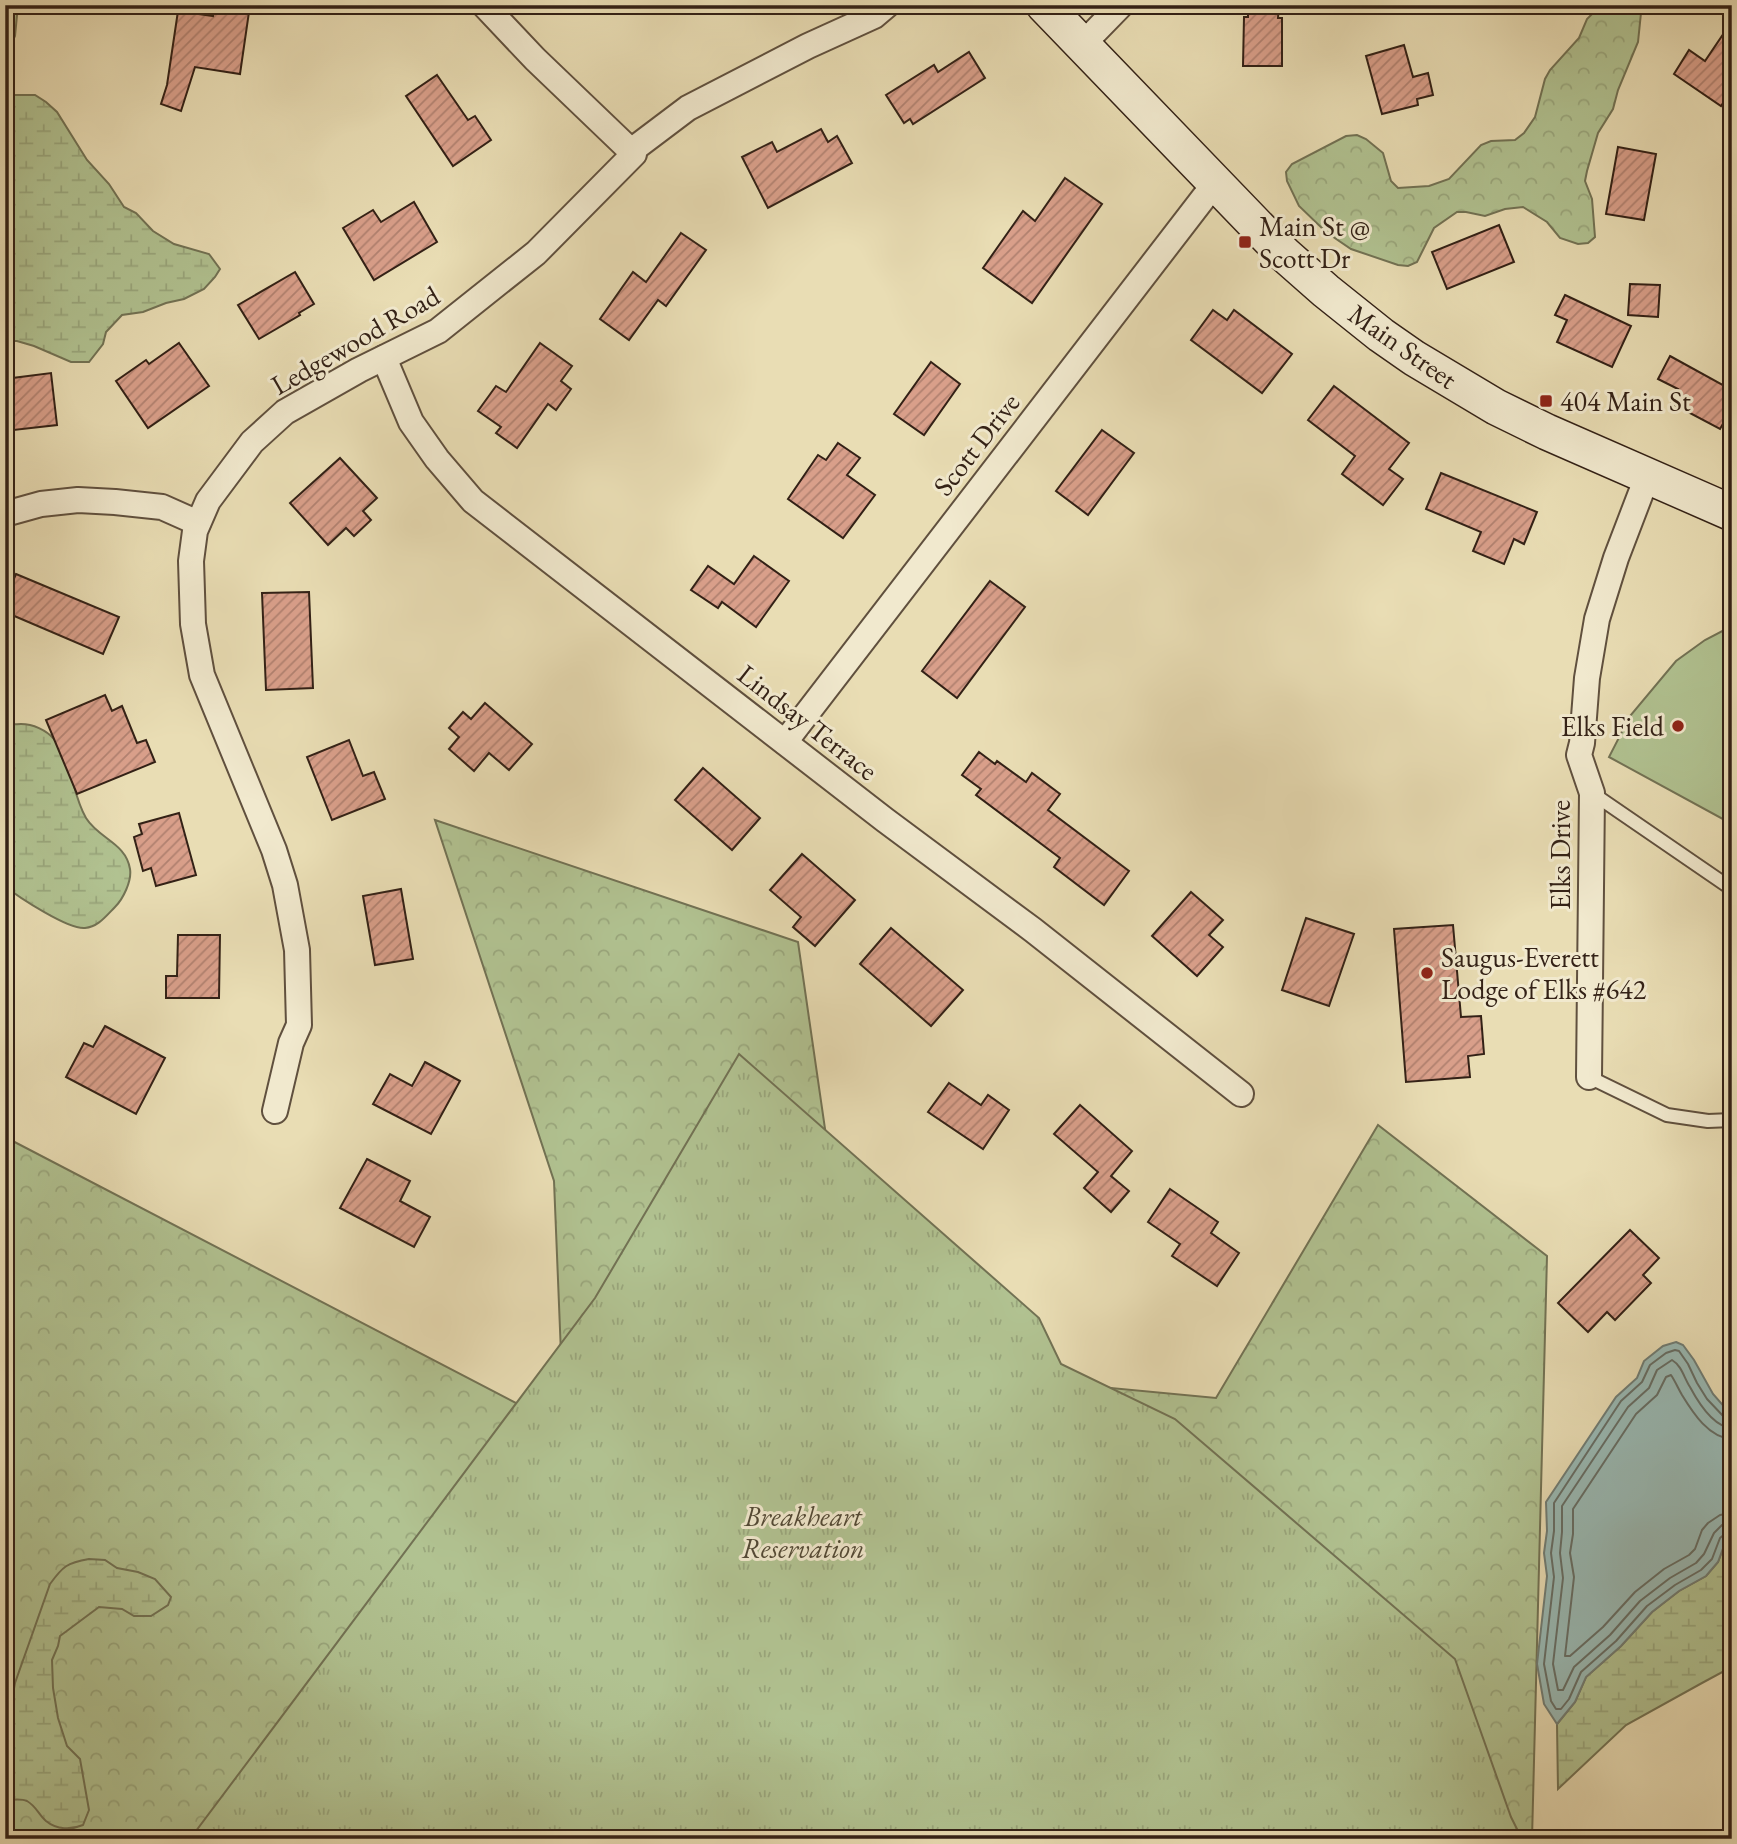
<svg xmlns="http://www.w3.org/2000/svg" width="1737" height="1844" font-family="'EB Garamond',serif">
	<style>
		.grass { fill: #b1c291; stroke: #727254; stroke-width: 2 }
		.forest { fill: url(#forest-crowns); stroke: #727254; stroke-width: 2 }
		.wetland { fill: url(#wetland-marsh); stroke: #727254; stroke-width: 2 }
		.park { fill: url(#park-tufts); stroke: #727254; stroke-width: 2 }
		.water { fill: #99bab5; stroke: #707d75; stroke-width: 2 }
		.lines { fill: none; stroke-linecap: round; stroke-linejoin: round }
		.shore { stroke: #666e66; stroke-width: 2 }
		.building { fill: url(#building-hatch); stroke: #332116; stroke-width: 2 }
		.lane-casing { stroke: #60503e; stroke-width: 16 }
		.street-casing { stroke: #60503e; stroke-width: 28 }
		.secondary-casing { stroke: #332116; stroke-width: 38 }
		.lane { stroke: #f1e9ce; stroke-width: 12 }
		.street { stroke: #f1e9ce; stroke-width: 24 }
		.secondary { stroke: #f1e9ce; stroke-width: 35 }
		.poi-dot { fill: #8f2418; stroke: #f1e9ce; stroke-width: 2.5 }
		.labels { text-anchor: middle; stroke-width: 6; stroke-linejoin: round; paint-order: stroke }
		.poi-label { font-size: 28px; fill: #332116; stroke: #f1e9ce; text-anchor: start }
		.street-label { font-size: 28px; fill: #332116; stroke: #f1e9ce }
		.park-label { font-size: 28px; font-style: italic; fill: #524935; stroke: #f1e9ce }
	</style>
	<defs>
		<pattern id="forest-crowns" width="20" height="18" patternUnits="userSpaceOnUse" patternTransform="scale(1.75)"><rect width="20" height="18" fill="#b1c291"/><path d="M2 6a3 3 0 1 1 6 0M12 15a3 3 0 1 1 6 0" fill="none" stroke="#99a67c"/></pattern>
		<pattern id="wetland-marsh" width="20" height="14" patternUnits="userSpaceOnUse" patternTransform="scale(1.75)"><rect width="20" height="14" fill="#b1c291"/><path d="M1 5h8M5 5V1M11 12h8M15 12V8" fill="none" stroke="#99a67c"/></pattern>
		<pattern id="park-tufts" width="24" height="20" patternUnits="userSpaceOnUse" patternTransform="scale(1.75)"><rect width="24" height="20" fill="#b1c291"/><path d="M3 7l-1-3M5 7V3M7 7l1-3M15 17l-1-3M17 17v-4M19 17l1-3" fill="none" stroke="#99a67c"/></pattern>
		<pattern id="building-hatch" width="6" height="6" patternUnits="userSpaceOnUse" patternTransform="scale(1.75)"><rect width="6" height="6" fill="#d99f8a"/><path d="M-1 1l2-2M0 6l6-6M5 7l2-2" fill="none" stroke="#b18170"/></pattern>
	</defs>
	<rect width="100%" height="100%" fill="#e9ddb4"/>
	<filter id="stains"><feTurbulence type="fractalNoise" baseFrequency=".00286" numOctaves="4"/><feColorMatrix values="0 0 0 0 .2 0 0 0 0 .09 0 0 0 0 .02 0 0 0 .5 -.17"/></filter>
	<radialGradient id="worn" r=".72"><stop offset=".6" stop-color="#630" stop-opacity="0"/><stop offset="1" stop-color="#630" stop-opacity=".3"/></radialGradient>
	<polygon class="grass" points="1732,626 1732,824 1609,757 1630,716 1676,661 1705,640"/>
	<g class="forest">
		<polygon points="5,5 18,5 15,36 5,57"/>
		<polygon points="1601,5 1648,5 1641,13 1638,42 1618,90 1613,109 1598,133 1587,171 1585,181 1592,199 1595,237 1588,243 1578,244 1560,238 1547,222 1523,207 1505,209 1485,216 1466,212 1457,212 1434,228 1417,262 1408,266 1398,265 1351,249 1326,232 1299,206 1287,181 1286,172 1292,164 1346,136 1357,135 1366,139 1383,153 1391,181 1398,188 1429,186 1449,179 1481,145 1491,141 1515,140 1524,133 1535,117 1545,79 1550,70 1579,38 1587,19"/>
		<polygon points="435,820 798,942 859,1364 1216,1398 1378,1125 1547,1256 1532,1839 5,1839 5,1137 564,1428 554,1181"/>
	</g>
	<g class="wetland">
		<polygon points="5,95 35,95 46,102 57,112 87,160 109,184 124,207 136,213 153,231 174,244 209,254 220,269 215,277 204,289 184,299 166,303 143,312 122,315 106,332 103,344 89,362 71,362 34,346 17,341 5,341"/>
		<path d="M5 723C11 725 15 724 21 724 33 724 46 730 54 739 72 759 72 795 86 818 99 839 126 843 130 869 132 881 123 899 115 907 106 916 98 927 85 928 69 930 18 897 5 886Z"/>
		<polygon points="1732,1537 1732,1670 1726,1670 1702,1683 1626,1725 1558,1789 1557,1724 1575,1702 1586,1677 1621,1646 1652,1612 1679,1591 1706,1576 1718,1562 1725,1543"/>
		<path d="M89 1559 105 1560 117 1568 138 1572 155 1579 171 1597 168 1605 151 1616H134L122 1609 99 1607 60 1636 58 1646 52 1660 53 1688 58 1718 67 1746 80 1759 89 1810 83 1825C71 1830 57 1830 46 1821 39 1815 36 1806 27 1801 21 1798 12 1800 5 1800V1738L15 1683 50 1584C63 1566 67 1563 89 1559Z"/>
	</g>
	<polygon class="park" points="739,1054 1039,1318 1061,1364 1175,1419 1455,1659 1511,1817 1522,1839 190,1839 595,1298"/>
	<polygon class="water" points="1676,1342 1683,1345 1694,1360 1713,1394 1728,1411 1732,1418 1732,1537 1725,1543 1718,1562 1706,1576 1679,1591 1652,1612 1621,1646 1586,1677 1575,1702 1557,1724 1544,1704 1537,1664 1547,1576 1544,1553 1547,1531 1546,1502 1616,1397 1637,1378 1644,1361 1663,1346"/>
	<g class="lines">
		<g class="shore">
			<polyline points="1732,1420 1725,1418 1707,1399 1697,1383 1688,1364 1679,1351 1675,1350 1666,1353 1650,1365 1642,1382 1621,1401 1554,1503 1554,1531 1551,1553 1554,1577 1544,1664 1551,1701 1556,1709 1561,1709 1569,1699 1581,1672 1616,1641 1647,1606 1675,1585 1701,1570 1712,1559 1720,1538 1726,1533 1732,1532"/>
			<path d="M1732 1428C1713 1427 1698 1402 1690 1387 1684 1378 1682 1366 1672 1360L1657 1370 1649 1388 1628 1407 1562 1506V1532L1560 1553 1563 1578 1553 1664 1558 1690H1563L1574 1667 1610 1635 1640 1601 1670 1578 1696 1563 1704 1554 1714 1533 1722 1525 1732 1524"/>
			<path d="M1732 1439C1709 1438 1693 1413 1682 1395 1678 1388 1675 1381 1671 1375L1666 1377 1657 1395 1636 1414 1573 1509V1534L1570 1553 1574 1577 1565 1656H1570L1603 1627 1635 1592 1664 1569 1689 1555 1695 1549 1702 1530 1708 1523 1720 1515 1732 1513"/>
		</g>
	</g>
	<g class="building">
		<polygon points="214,5 250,5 240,74 195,67 181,111 161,104 167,85 178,11 213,16"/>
		<polygon points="1248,5 1279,5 1278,18 1282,18 1282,66 1243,66 1244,17 1248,17"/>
		<polygon points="1732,21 1732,90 1721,106 1674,74 1689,50 1705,61"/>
		<polygon points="1404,45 1413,77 1428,73 1433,95 1417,99 1418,105 1382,114 1366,56"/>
		<polygon points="969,52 985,78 913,124 910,119 904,123 886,95 934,65 938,72"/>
		<polygon points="437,75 468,120 475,116 491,140 453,166 406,96"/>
		<polygon points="821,129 828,142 837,136 852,163 768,208 742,157 772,142 777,152"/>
		<polygon points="1618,147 1656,154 1644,220 1606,214"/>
		<polygon points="1065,178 1102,204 1032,303 983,268 1023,211 1035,221"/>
		<polygon points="414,202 437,242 374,280 343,228 373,210 381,222"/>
		<polygon points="1499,225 1514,262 1447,289 1432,252"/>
		<polygon points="681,233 706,250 666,306 658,300 629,340 600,319 633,272 646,282"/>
		<polygon points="295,272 314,304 299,313 300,315 259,339 238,305"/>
		<polygon points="1630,284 1660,285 1658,317 1628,315"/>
		<polygon points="1565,295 1631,326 1612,367 1557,342 1567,320 1555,315"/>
		<polygon points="1213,310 1227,320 1234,310 1292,354 1262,393 1191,340"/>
		<polygon points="179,343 209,386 148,428 116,381 146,360 149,364"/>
		<polygon points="540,343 572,366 561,381 571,389 556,410 548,404 517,448 496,433 501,427 478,411 496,386 506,392"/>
		<polygon points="1670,356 1732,390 1732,408 1720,429 1671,403 1678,389 1658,379"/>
		<polygon points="931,362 960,384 924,435 894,414"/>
		<polygon points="51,373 57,425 5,431 5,379"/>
		<polygon points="1334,386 1409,443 1389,469 1403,479 1383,505 1342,474 1355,456 1308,420"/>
		<polygon points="1102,430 1134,453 1088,515 1056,491"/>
		<polygon points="838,443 860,458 847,475 875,495 843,538 788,499 818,455 826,460"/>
		<polygon points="340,458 377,498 363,511 371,520 354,536 346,528 328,545 290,503"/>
		<polygon points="1441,473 1537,512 1524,544 1514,539 1504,564 1473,551 1481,532 1426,509"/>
		<polygon points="754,556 789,581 756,627 722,602 718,608 691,590 708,566 734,584"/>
		<polygon points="16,574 119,617 103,654 5,612 5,599"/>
		<polygon points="990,581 1025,607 957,698 922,671"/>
		<polygon points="309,592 313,688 266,690 262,593"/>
		<polygon points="105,695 112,711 122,706 137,743 146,740 155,762 77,794 46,720"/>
		<polygon points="485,703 532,744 509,770 489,753 474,771 449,749 459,737 449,728 463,712 471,719"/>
		<polygon points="349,740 363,776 374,772 385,799 332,820 307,757"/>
		<polygon points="979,752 995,764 997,761 1026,782 1032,773 1060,794 1048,810 1129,871 1104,905 1054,867 1060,858 976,795 981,789 962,775"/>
		<polygon points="703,768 760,818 732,850 675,800"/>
		<polygon points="179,813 196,875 156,886 151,868 143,871 134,837 142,834 139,824"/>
		<polygon points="802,854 855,900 815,946 793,927 801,917 770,890"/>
		<polygon points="401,889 413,959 375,965 363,896"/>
		<polygon points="1191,892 1223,920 1209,935 1223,947 1197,976 1152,936"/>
		<polygon points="1306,918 1354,934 1329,1006 1282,990"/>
		<polygon points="1453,925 1461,1017 1481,1016 1484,1054 1468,1056 1470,1077 1406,1082 1394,929"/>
		<polygon points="891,928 963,990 931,1026 860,964"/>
		<polygon points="178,935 220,935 219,998 166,998 166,976 177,976"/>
		<polygon points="105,1026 165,1058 136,1114 66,1077 84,1043 93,1047"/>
		<polygon points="425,1062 460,1081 431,1134 373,1104 390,1074 412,1086"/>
		<polygon points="949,1083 981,1105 988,1095 1009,1110 983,1149 928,1112"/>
		<polygon points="1080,1105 1132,1151 1111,1176 1129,1191 1111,1212 1084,1188 1098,1172 1054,1134"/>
		<polygon points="367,1159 410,1181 400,1201 430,1217 414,1247 340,1208"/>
		<polygon points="1170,1189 1218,1222 1211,1233 1239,1253 1217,1286 1172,1256 1180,1244 1148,1222"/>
		<polygon points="1630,1230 1659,1258 1643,1275 1651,1283 1615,1320 1607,1312 1588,1332 1558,1303"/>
	</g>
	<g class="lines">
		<g class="lane-casing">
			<g id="lane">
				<polyline points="1592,793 1732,889"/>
				<polyline points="1589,1077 1667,1115 1708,1121 1732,1120"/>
				<polyline points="1732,1264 1732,1265"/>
			</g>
		</g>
		<g class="street-casing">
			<g id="street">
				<polyline points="484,5 535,59 631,151"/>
				<polyline points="1082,45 1121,5"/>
				<polyline points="384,358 411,422 437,459 473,501 885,820 1033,930 1241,1094"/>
				<polyline points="5,514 41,504 78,500 115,502 162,507 198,523"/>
				<polyline points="785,742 1215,183"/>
				<polyline points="1589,1077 1592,793 1579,755 1582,743 1587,678 1597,619 1616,558 1647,477"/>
				<polyline points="275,1111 291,1043 299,1025 297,950 285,885 274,850 202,675 193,624 191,561 195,531 208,501 252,442 285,412 359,370 438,331 536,253 634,154 631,151 688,108 808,46 874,16 887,5"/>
			</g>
		</g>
		<g class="secondary-casing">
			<polyline id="secondary" points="1044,5 1284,254 1326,291 1381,335 1414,358 1496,407 1547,432 1732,513"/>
		</g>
		<use href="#lane" class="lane"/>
		<use href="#street" class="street"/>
		<use href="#secondary" class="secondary"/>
	</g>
	<g class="poi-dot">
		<rect x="1238" y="235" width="14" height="14" rx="3.5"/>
		<rect x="1539" y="394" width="14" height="14" rx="3.5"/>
		<circle cx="1678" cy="726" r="7"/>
		<circle cx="1427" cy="973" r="7"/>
	</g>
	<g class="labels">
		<g class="poi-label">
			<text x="1259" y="236">Main St @<tspan x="1259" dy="32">Scott Dr</tspan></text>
			<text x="1560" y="411">404 Main St</text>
			<text x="1664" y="736" text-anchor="end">Elks Field</text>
			<text x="1441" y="967">Saugus-Everett<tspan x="1441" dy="32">Lodge of Elks #642</tspan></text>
		</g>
		<g class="street-label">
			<text transform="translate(355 340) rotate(-30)" y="10">Ledgewood Road</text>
			<text transform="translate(1403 346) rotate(35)" y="10">Main Street</text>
			<text transform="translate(976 444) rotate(-52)" y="10">Scott Drive</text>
			<text transform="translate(808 722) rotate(38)" y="10">Lindsay Terrace</text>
			<text transform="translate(1560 855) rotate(-90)" y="10">Elks Drive</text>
		</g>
		<g class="park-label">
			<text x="803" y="1526">Breakheart<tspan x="803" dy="32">Reservation</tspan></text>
		</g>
	</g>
	<rect width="1737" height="1844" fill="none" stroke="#e9ddb4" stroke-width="28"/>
	<rect x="7" y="7" width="1723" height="1830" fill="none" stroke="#332116" stroke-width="3.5"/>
	<rect x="14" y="14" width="1709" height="1816" fill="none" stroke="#332116" stroke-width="2"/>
	<rect width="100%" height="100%" filter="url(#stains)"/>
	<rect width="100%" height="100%" fill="url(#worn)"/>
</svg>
